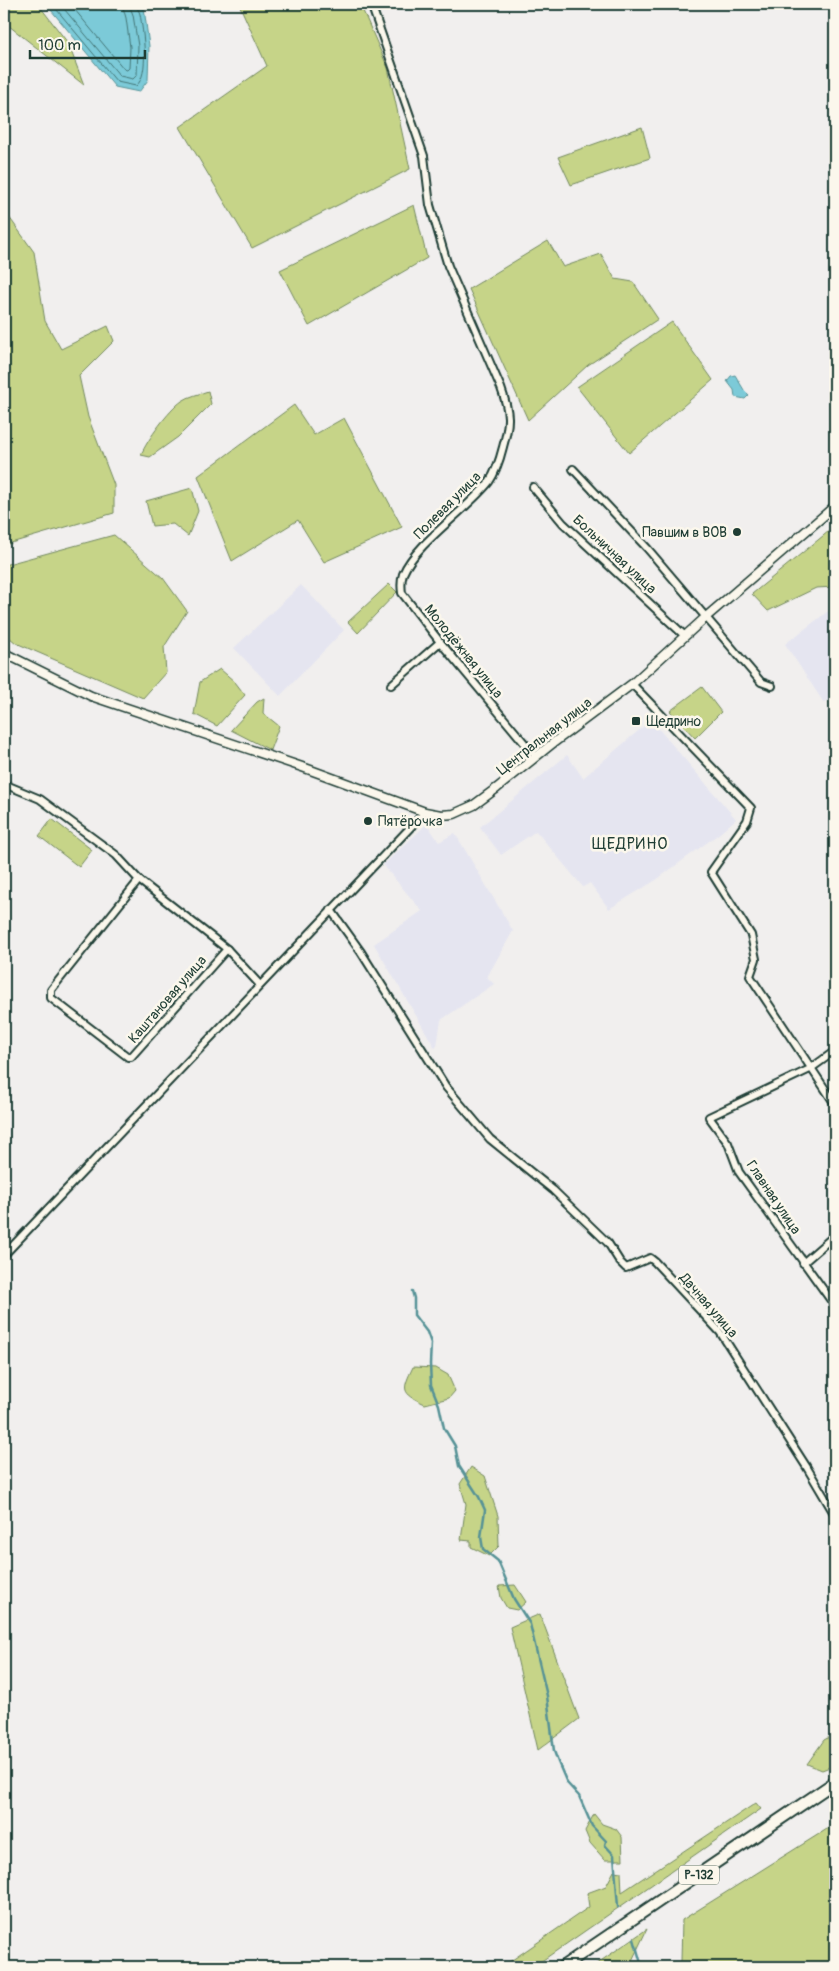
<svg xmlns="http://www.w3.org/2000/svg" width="839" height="1971" font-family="Pangolin,sans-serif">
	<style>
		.built { fill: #e5e5f0 }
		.green { fill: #c6d488; stroke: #72885e }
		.water { fill: #7bcad8; stroke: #569296 }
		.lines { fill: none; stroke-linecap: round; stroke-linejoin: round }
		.shore { stroke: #447576; stroke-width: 1 }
		.stream { stroke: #569296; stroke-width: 2.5 }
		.minor-casing { stroke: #1f3d34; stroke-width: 10 }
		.tertiary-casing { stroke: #1f3d34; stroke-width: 11 }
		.trunk-casing { stroke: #1f3d34; stroke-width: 14 }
		.minor { stroke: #fbf7ec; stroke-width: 6 }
		.tertiary { stroke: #fbf7ec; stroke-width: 8 }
		.trunk { stroke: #fbf7ec; stroke-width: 10 }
		.poi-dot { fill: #1f3d34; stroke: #fbf7ec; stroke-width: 2 }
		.labels { text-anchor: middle; stroke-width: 5; stroke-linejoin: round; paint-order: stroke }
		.shield { fill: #fbf7ec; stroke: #61756b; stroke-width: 1 }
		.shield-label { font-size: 12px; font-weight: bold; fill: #1f3d34 }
		.street-label { font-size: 14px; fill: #1f3d34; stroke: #fbf7ec }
		.poi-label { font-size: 14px; fill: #1f3d34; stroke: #fbf7ec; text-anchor: start }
		.quarter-label { font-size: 16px; letter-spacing: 1px; fill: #1f3d34; stroke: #fbf7ec }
	</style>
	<rect width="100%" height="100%" fill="#f1efee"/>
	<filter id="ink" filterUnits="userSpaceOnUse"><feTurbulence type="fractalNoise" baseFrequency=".02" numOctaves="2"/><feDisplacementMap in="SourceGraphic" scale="10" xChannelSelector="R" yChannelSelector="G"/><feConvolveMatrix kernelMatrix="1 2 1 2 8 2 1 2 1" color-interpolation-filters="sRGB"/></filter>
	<g filter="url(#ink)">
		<g class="built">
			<polygon points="301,585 344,630 280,696 234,648"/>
			<polygon points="835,606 835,695 824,703 785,644"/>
			<polygon points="651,720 736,819 720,833 656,880 609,909 590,883 583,887 536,831 501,855 480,827 567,755 583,778"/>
			<polygon points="427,824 439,842 455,833 513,931 487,977 494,984 441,1020 437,1046 435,1048 374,944 422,911 383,865"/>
		</g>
		<g class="green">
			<polygon points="4,4 38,4 68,43 84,85 4,22"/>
			<polygon points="239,4 360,4 388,68 410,169 252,248 180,127 267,66"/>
			<polygon points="642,127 650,158 571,185 558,157"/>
			<polygon points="414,205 427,258 309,326 280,270"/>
			<polygon points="4,210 34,252 45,321 61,349 108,326 114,341 79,376 88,417 114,485 114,513 4,545"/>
			<polygon points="548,241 563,267 601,254 615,279 633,282 658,319 588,365 528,420 469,289"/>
			<polygon points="672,322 713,380 629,453 577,387"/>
			<path d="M208 391 211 404 178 437 150 457 141 455C147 440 169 410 182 401 189 396 200 394 208 391Z"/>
			<polygon points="294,405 314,435 344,418 402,527 324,562 298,520 232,561 198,476"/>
			<polygon points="192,488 198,511 188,536 173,524 152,526 146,501"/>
			<polygon points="829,531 835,533 835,587 816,588 768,611 752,594"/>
			<polygon points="114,535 163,578 187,611 164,647 166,672 143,698 16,643 4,633 4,565"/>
			<polygon points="389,584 397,592 358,633 348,622"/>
			<polygon points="220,669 235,682 245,695 217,726 194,714 200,682"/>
			<polygon points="702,687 721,712 695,738 670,711"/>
			<polygon points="264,698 263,713 279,726 270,750 231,730 257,702"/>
			<polygon points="52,819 92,850 79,867 39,836"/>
			<path d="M413 1367 436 1368 448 1375 455 1391 449 1398 425 1404C401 1393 402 1390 413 1367Z"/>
			<polygon points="471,1467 485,1476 498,1516 499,1546 489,1556 471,1547 471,1541 461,1540 466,1504 460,1484"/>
			<polygon points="515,1585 526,1602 517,1610 507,1608 501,1598 499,1586"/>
			<polygon points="540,1614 579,1719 538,1750 510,1627"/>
			<polygon points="835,1734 835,1765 822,1770 807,1764 824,1740"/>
			<polygon points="756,1803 761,1809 533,1967 502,1967 589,1907 587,1893 606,1886 614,1871 621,1872 622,1892"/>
			<polygon points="594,1814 602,1824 616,1829 622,1837 623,1860 605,1860 590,1843 585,1831"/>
			<polygon points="835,1824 835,1967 676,1967 681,1961 682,1920"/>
			<polygon points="647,1929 629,1967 592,1967"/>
		</g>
		<g class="water">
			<polygon points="46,4 118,4 120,5 122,4 138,4 144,8 149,46 148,80 139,92 115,87"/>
			<polygon points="735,375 744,390 749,395 745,399 735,397 734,390 727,381 731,376"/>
		</g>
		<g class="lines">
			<g class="shore">
				<path d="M52 4 117 82 136 86C150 75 143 31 140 14 139 10 136 8 136 4"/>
				<polyline points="60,4 120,76 133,79 137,75 138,46 133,15 129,4"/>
				<polyline points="70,4 124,69 127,70 129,68 130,47 126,18 122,4"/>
			</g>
			<g class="stream">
				<polyline points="412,1291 414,1298 414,1315 427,1332 431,1343 430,1364 431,1385 439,1405 444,1428 455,1446 459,1466 479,1497 485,1510 481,1537 483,1549 498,1561 514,1599 530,1624 547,1696 554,1751 558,1762 567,1783 579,1796 592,1826 606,1841 605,1845 614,1855 618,1907"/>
				<polyline points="634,1939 642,1967"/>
			</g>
			<g class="minor-casing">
				<g id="minor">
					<path d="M371 4 424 156 430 205 448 266 501 388C510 413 510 422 503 447 500 459 496 472 489 482 467 510 415 544 403 574 401 580 401 586 402 593L440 642 536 757"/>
					<polyline points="573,469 647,548 761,682 772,686"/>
					<polyline points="533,487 563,523 685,636"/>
					<polyline points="632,684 751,808 747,821 711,872 751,935 756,959 750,976 835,1104"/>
					<polyline points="391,685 440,642"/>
					<polyline points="4,784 40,799 116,855 139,880 227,949 260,985"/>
					<polyline points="139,880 51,990 51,998 128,1057 131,1057 227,949"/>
					<polyline points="331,910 361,952 446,1087 490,1139 553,1190 608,1243 620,1262 626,1268 650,1258 655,1262 720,1332 806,1466 835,1515"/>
					<polyline points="835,1051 810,1069 709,1117 728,1143 739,1172 835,1306"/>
					<polyline points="4,1255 425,812"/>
					<polyline points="803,1263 835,1235"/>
				</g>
			</g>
			<g class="tertiary-casing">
				<polyline id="tertiary" points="4,653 91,696 305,768 425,812 441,815 454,814 474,805 497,788 553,743 632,684 706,617 835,506"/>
			</g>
			<g class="trunk-casing">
				<polyline id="trunk" points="562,1967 835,1782"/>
			</g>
			<use href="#minor" class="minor"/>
			<use href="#tertiary" class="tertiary"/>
			<use href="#trunk" class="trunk"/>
		</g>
	</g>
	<g class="poi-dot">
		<circle cx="737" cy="532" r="5"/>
		<rect x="631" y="716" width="10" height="10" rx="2.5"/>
		<circle cx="368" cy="821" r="5"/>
	</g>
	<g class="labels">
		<rect class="shield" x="679" y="1865.5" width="40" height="19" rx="4"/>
		<g class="shield-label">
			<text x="699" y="1879">Р-132</text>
		</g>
		<g class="street-label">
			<text transform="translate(447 505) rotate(-45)" y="5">Полевая улица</text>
			<text transform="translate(615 554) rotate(43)" y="5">Больничная улица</text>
			<text transform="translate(464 651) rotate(51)" y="5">Молодёжная улица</text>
			<text transform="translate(544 736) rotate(-38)" y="5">Центральная улица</text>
			<text transform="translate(167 999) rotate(-49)" y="5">Каштановая улица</text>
			<text transform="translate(774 1197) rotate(56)" y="5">Главная улица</text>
			<text transform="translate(709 1305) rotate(49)" y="5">Дачная улица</text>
		</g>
		<g class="poi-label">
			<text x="727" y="537" text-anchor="end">Павшим в ВОВ</text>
			<text x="646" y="726">Щедрино</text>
			<text x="378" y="826">Пятёрочка</text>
		</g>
		<g class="quarter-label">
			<text x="630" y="849">ЩЕДРИНО</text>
		</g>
	</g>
	<rect width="839" height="1971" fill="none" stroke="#fbf7ec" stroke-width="20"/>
	<rect x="10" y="10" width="819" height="1951" fill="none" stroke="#1f3d34" stroke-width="2" filter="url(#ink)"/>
	<path d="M30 50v8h115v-8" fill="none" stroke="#1f3d34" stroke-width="2.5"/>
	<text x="38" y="50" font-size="15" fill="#1f3d34" stroke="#fbf7ec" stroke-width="4" paint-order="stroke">100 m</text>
</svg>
